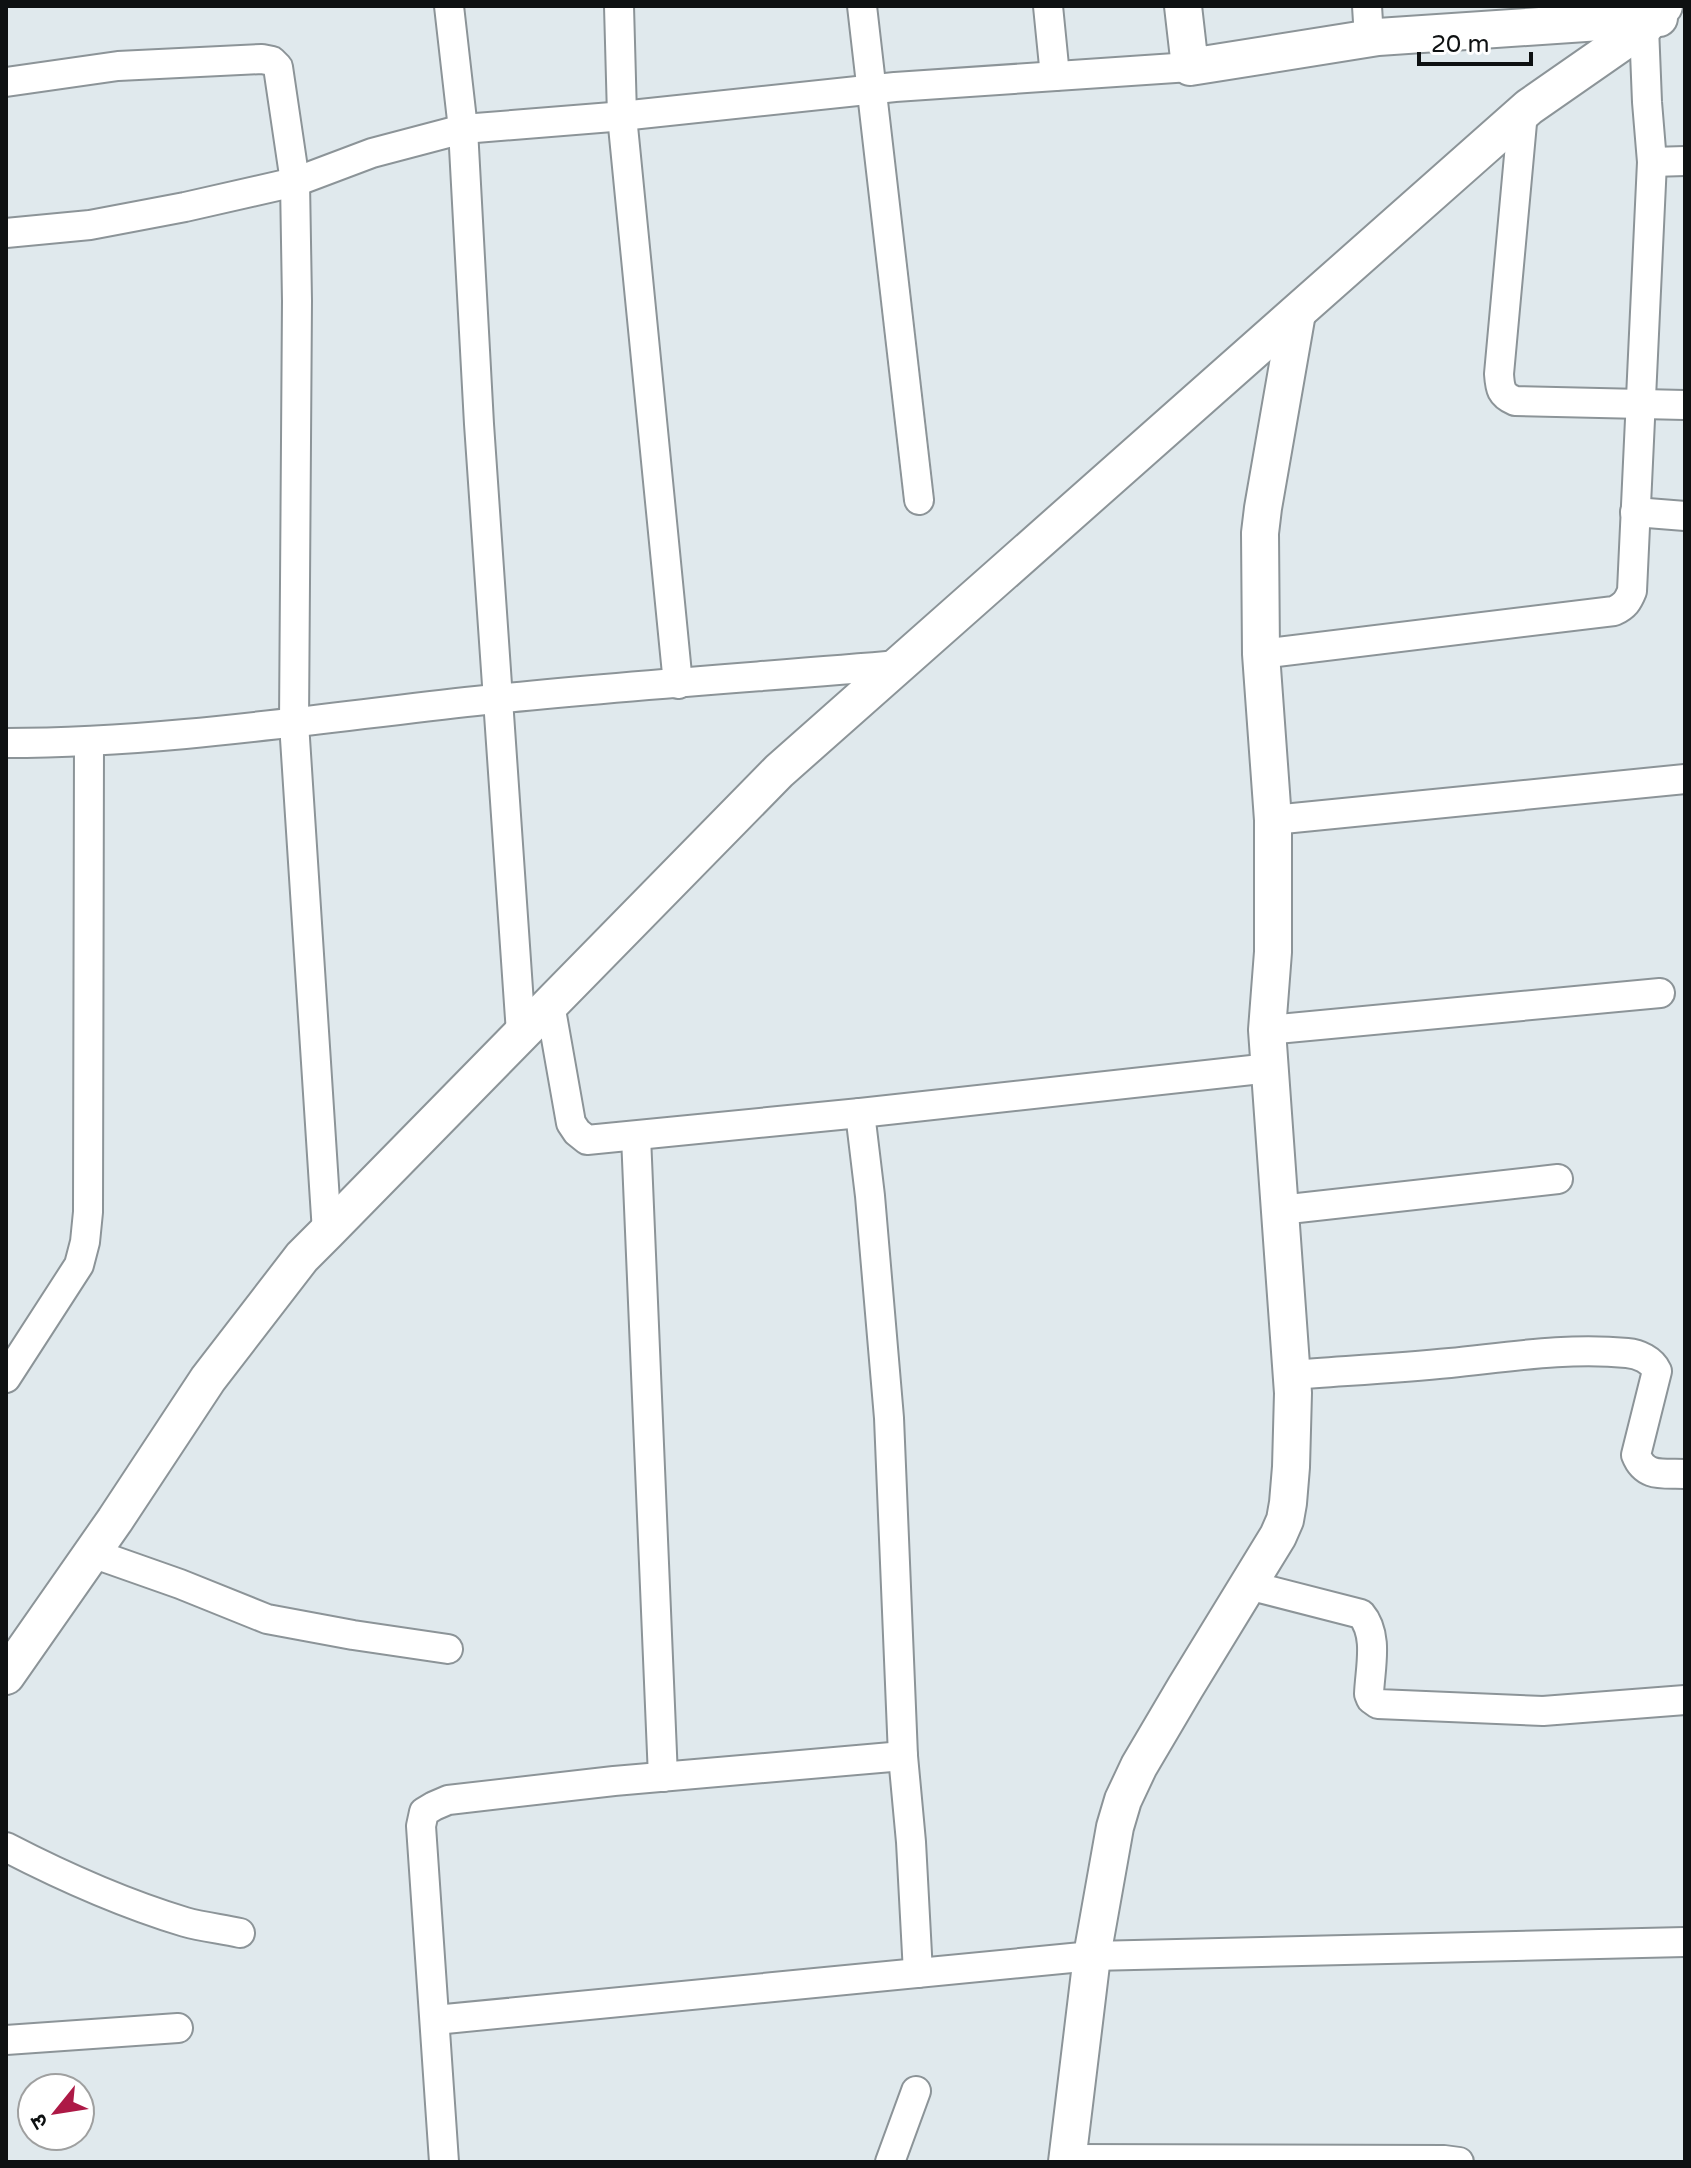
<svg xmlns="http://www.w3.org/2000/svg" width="1691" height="2168" font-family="'Varela Round','Noto Sans Devanagari',sans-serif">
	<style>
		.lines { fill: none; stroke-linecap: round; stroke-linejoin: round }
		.minor-casing { stroke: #8c9498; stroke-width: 32 }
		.tertiary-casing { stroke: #8c9498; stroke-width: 40 }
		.minor { stroke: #fff; stroke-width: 28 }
		.tertiary { stroke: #fff; stroke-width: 36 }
	</style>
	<rect width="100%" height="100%" fill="#e0e9ed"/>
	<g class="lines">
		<g class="minor-casing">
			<g id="minor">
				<polyline points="449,6 463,129 479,424 521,1033"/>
				<polyline points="619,6 622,116 678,684"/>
				<polyline points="862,6 919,500"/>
				<polyline points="1048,6 1055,76"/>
				<polyline points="1367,6 1369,38"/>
				<polyline points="6,82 118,66 262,59 272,61 278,67 295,182 297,301 294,723 327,1232"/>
				<path d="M1523 112 1499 374C1500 389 1501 395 1515 401L1685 405"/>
				<polyline points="1652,162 1685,161"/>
				<polyline points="6,233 90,225 185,207 295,182 372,153 463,129 612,117 895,87 1190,67"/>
				<polyline points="1635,512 1685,516"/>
				<path d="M1261 654 1614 611C1625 606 1628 601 1632 591L1652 162 1647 102 1644 27"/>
				<path d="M6 743C164 743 320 718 476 701 617 686 758 677 899 665"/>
				<polyline points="1273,820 1685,779"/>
				<polyline points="550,1004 571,1123 577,1132 587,1140 860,1113 1270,1068"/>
				<polyline points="1267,1030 1660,993"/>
				<polyline points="860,1113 870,1196 889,1418 903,1756 911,1842 918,1973"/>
				<polyline points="636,1136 663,1777"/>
				<polyline points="1280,1210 1558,1179"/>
				<path d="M1292 1375C1344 1371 1398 1368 1450 1363 1509 1357 1568 1347 1627 1353 1639 1354 1652 1360 1657 1371L1636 1455C1645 1478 1663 1473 1685 1474"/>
				<polyline points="6,1378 79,1265 85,1242 88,1212 89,741"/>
				<polyline points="92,1553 180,1584 267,1619 353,1635 448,1649"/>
				<path d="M1248 1585 1361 1614C1379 1635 1370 1668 1369 1694L1371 1699 1378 1704 1543 1711 1685 1700"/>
				<path d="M6 1847C64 1877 122 1903 185 1922 203 1927 222 1929 240 1933"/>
				<polyline points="435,2020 1092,1956 1685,1942"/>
				<polyline points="6,2040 178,2028"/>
				<polyline points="1068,2159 1444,2160 1459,2162"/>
				<polyline points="444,2162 421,1826 424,1812 434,1806 448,1800 614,1781 903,1756"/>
				<polyline points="890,2162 916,2091"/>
			</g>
		</g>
		<g class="tertiary-casing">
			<g id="tertiary">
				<polyline points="1183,6 1190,67 1378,37 1659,18"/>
				<polyline points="6,1676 115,1520 208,1379 302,1257 327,1232 779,771 1529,107 1644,27 1664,6"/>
				<polyline points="1067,2162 1092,1956 1115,1827 1123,1800 1139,1766 1185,1688 1278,1536 1285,1520 1288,1503 1291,1467 1293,1393 1267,1030 1273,952 1273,820 1261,654 1260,533 1263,508 1297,313"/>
			</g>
		</g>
		<use href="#minor" class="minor"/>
		<use href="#tertiary" class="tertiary"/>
	</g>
	<rect width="1691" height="2168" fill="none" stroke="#0e1112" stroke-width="16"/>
	<g transform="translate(56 2112) rotate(240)"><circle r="38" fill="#ffffff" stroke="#9fa0a0" stroke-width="2"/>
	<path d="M0-6L14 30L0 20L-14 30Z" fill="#ad1946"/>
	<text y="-12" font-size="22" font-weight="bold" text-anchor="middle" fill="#0e1112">उ</text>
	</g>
	<path d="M1419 52v12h112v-12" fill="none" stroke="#0e1112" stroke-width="4"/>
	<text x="1431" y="52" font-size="24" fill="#0e1112" stroke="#ffffff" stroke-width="6" paint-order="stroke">20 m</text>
</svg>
